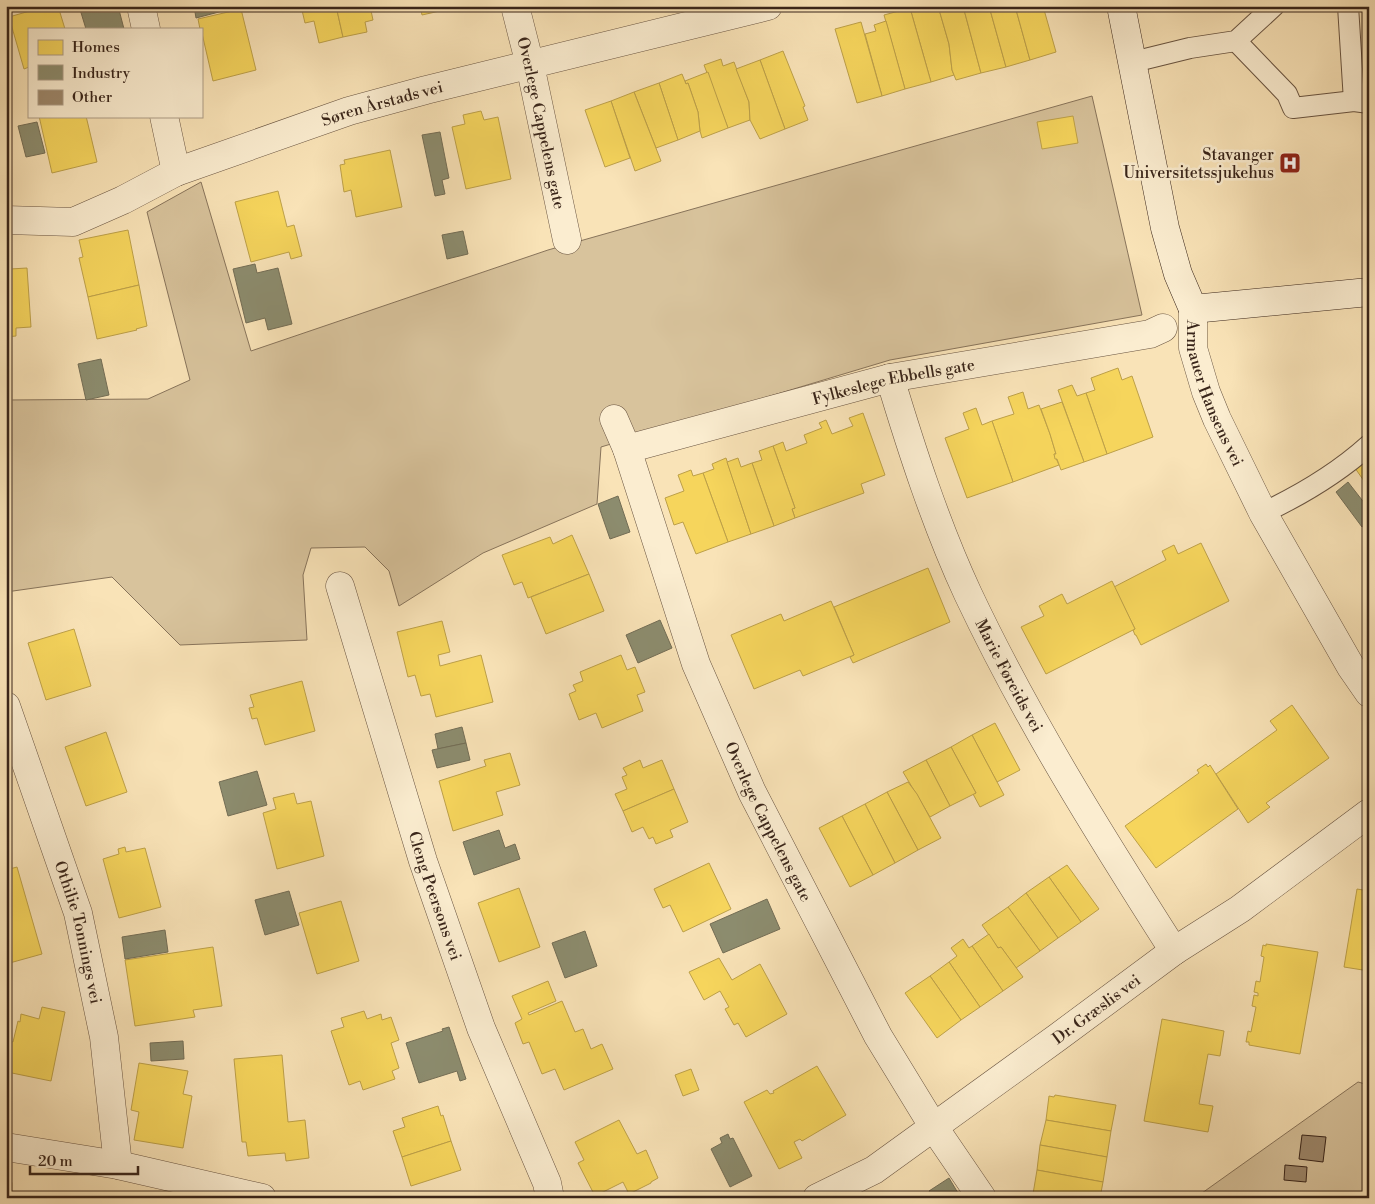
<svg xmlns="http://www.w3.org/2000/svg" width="1375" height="1204" font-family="'Libre Bodoni',serif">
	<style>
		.green { fill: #d8c39c; stroke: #88745b }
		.homes { fill: #f6d55c; stroke: #bda048 }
		.industry { fill: #8c8c6e; stroke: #736d55 }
		.building { fill: #9d886c; stroke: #39251a }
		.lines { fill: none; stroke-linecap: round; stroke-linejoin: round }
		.lane-casing { stroke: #695441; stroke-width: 22 }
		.street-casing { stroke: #695441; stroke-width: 29 }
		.secondary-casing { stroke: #39251a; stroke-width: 29 }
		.lane { stroke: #fbedd0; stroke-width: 20 }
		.street { stroke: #fbedd0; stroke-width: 28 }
		.secondary { stroke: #fbedd0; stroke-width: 28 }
		.labels { text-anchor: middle; stroke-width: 5; stroke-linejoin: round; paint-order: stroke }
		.street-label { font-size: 16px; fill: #39251a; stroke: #fbedd0 }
		.poi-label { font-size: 16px; fill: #39251a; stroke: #fbedd0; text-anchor: end }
	</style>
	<rect width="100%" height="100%" fill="#f9e3b7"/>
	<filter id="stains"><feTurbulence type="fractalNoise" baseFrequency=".004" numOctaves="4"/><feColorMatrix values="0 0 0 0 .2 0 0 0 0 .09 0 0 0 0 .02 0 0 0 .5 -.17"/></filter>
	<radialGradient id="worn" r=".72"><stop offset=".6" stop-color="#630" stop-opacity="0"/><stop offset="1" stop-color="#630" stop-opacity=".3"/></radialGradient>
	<g class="green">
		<polygon points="1092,96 1142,315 890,360 601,447 597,504 483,553 399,606 389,571 365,547 311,548 303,575 307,640 180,645 112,577 6,592 6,400 148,399 190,380 147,212 201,182 251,351 548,250"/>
		<polygon points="1358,1082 1369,1085 1369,1198 1195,1198"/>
	</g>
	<g class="homes">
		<polygon points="47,6 58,6 65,29 29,29 29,67 24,69 9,17"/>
		<polygon points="301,6 336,6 343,37 319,43 314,21 305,23"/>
		<polygon points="336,6 370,6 373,20 365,22 367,32 343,37"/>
		<polygon points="420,6 462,6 422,15"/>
		<polygon points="915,6 938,6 949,44 952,70 954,75 931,82 910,8"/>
		<polygon points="938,6 963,6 981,73 956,80 952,70 949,44"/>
		<polygon points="963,6 989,6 1006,67 981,73"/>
		<polygon points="989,6 1015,6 1030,60 1006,67"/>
		<polygon points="1015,6 1043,6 1056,52 1030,60"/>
		<polygon points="910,8 931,82 905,89 884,15"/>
		<polygon points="241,9 256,70 213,81 201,29 200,29 198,19"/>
		<polygon points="886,21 905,89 882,96 865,34 876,31 874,25"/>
		<polygon points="861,22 882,96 857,103 835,29"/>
		<polygon points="783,51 805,106 803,107 808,120 785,129 760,60"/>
		<polygon points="721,59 723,66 734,62 749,102 750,120 728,128 704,65"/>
		<polygon points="760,60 785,129 760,139 750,120 749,102 736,69"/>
		<polygon points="708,72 728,128 702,138 700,131 698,112 688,83 686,84 685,81"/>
		<polygon points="682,74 686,84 688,83 698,112 700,131 678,140 659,83"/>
		<polygon points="659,83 678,140 656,148 634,92"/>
		<polygon points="634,92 661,161 635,171 611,101"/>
		<polygon points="611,101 630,158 605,167 585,110"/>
		<polygon points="481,111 484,120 498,117 511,179 466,189 452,127 465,124 463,115"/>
		<polygon points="39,116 86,116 97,162 52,173"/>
		<polygon points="1073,116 1078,143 1042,149 1037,122"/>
		<polygon points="390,150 402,207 356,217 351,190 344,192 340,165 345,164 344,160"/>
		<polygon points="278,191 287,227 294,225 302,256 291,259 289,252 251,262 235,202"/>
		<polygon points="128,230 139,285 88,297 79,258 83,257 79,240"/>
		<polygon points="8,255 10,269 27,268 31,327 16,328 16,336 6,337 6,256"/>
		<polygon points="139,285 147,326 136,329 137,330 97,339 88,297"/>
		<polygon points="1118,368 1122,380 1132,376 1153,437 1107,454 1086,393 1095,390 1091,378"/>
		<polygon points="1072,385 1077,396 1086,393 1107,454 1084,462 1058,390"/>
		<polygon points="1023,392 1028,409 1039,405 1050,434 1056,454 1054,454 1059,465 1013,482 992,421 1014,414 1008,397"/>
		<polygon points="1062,402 1084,462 1061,470 1057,459 1055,459 1054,454 1056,454 1050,434 1041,409"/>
		<polygon points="976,408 982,425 992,421 1013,482 967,498 945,438 969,429 963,413"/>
		<polygon points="863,413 885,475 861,484 864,493 795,518 792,509 795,508 773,446 783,442 786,451 807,443 804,435 822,428 819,423 826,420 832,434 853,426 849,418"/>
		<polygon points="773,446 795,508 792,509 795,518 774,526 752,463 762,460 759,451"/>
		<polygon points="1369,447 1369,488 1350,461"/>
		<polygon points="726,458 751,534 728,542 703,473 714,469 712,464"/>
		<polygon points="738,458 741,467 752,463 774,526 751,534 727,462"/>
		<polygon points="691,470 693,476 703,473 728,542 696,554 683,522 674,525 665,498 684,491 678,475"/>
		<polygon points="572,535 589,574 528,598 522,582 514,585 502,555 550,537 553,544"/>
		<polygon points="1201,543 1229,601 1141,645 1136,635 1135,635 1133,630 1135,629 1114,587 1166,560 1162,551 1174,545 1178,554"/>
		<polygon points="928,568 950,622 853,663 850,657 854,655 834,607"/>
		<polygon points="589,574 604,611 546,634 531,597"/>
		<polygon points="1112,581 1135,629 1046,674 1021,627 1044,616 1039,606 1062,594 1067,604"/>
		<polygon points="831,601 854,655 803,676 800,670 754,689 731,635 781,614 784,621"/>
		<polygon points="442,621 450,652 438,655 440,666 481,655 493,702 436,717 430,694 421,696 415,675 408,677 397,632"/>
		<polygon points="74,629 91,686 46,700 28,643"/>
		<polygon points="621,655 627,670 635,667 645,692 637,695 643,711 602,728 596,713 579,720 569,694 576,691 573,685 583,681 580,672"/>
		<polygon points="302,681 315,731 265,745 257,718 252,719 249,708 254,707 250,695"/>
		<polygon points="1292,705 1329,758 1266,803 1270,807 1248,823 1216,774 1277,730 1270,721"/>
		<polygon points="995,723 1020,770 997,782 972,735"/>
		<polygon points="106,732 127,792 86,806 65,747"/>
		<polygon points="972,735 1004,795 980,807 973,794 976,793 951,747"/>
		<polygon points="951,747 976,793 950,806 926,760"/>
		<polygon points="510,753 520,785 496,792 503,815 453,831 439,781 486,766 484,760"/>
		<polygon points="640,760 643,768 662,760 674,789 623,811 615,794 627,789 622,777 627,775 623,768"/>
		<polygon points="926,760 950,806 930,817 903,772"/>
		<polygon points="1206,764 1208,767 1210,765 1238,809 1156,868 1125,826 1199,773 1197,770"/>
		<polygon points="908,782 917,794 941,838 918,850 887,792"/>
		<polygon points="674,789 688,822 670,830 673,837 656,844 653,837 649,839 643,827 632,832 623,811"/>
		<polygon points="887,792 918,850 895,863 865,804"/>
		<polygon points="294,793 297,804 311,801 324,856 277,869 263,813 276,809 273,798"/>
		<polygon points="865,804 895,863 873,875 842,816"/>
		<polygon points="842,816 873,875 850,887 819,828"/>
		<polygon points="125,847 126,852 145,848 161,907 119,918 103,859 119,854 118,849"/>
		<polygon points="709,863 731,909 683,932 670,905 663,908 654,889"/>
		<polygon points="1067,865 1099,909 1081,922 1049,877"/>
		<polygon points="1368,866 1369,866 1369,880 1365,880"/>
		<polygon points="17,867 42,954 6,964 6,870"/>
		<polygon points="1049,877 1081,922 1058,938 1026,893"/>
		<polygon points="519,888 540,947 499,962 478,903"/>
		<polygon points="1357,889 1369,891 1369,971 1344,967"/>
		<polygon points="1026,893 1058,938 1040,951 1008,907"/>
		<polygon points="341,901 359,961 317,974 299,913"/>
		<polygon points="1008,907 1040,951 1016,968 1001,947 998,948 982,925"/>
		<polygon points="989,934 998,948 1001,947 1023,977 1003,991 972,946"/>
		<polygon points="963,939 969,948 972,946 1003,991 980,1007 949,962 957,956 951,948"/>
		<polygon points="1266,944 1318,952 1300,1054 1249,1045 1249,1042 1246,1042 1248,1031 1251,1032 1256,1007 1252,1006 1254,995 1258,996 1258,993 1254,992 1256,981 1260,982 1264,957 1261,956 1263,945 1266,946"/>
		<polygon points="213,947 222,1006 193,1010 195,1017 135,1026 125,960"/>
		<polygon points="719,958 732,980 760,964 787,1014 746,1037 738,1023 734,1025 725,1009 729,1007 720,991 704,1000 689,972"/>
		<polygon points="949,962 980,1007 961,1020 930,976"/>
		<polygon points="930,976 961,1020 937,1038 905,993"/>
		<polygon points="548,981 556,1001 528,1013 529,1015 562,1001 575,1032 583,1029 591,1049 602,1044 613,1069 564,1090 555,1069 542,1074 529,1042 523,1044 515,1023 522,1019 512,996"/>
		<polygon points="42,1007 65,1012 51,1081 7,1072 9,1063 6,1062 6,1040 13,1042 18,1021 20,1022 21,1014 39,1019"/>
		<polygon points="364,1011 367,1019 381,1014 382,1020 391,1017 399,1040 391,1043 399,1068 392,1071 395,1079 363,1090 360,1081 349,1085 331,1031 344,1027 341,1018"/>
		<polygon points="1162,1019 1224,1031 1220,1056 1208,1054 1199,1104 1213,1106 1208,1132 1144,1121"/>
		<polygon points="282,1055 288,1122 305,1120 309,1158 286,1161 285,1153 248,1156 246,1142 242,1142 234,1059"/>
		<polygon points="139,1063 188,1071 183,1094 192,1096 183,1148 134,1140 139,1112 131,1110"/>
		<polygon points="817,1066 846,1115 802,1141 800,1139 794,1142 802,1158 779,1169 744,1102 767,1090 770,1094 774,1093 773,1091"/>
		<polygon points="691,1069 699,1090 683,1096 675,1075"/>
		<polygon points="1055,1095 1116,1105 1111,1131 1046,1120 1049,1096 1054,1097"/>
		<polygon points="438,1106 441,1116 443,1115 451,1141 402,1157 393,1131 405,1127 402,1118"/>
		<polygon points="619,1120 637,1154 646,1150 658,1178 651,1182 651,1183 629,1194 623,1182 595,1196 578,1163 584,1160 575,1142"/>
		<polygon points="1046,1120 1111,1131 1107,1157 1040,1145"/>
		<polygon points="451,1141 461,1170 411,1186 402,1157"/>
		<polygon points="1040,1145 1107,1157 1103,1182 1037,1170"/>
		<polygon points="1037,1170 1103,1182 1100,1198 1037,1197 1037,1194 1033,1194"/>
		<rect x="6" y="1183" width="6" height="15"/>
	</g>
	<g class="industry">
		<polygon points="79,6 118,6 124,29 86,29"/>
		<polygon points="194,6 238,6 238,7 196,18"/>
		<polygon points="37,122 45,153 26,157 18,126"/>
		<polygon points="440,132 449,178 442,180 445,194 435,196 422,135"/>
		<polygon points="463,231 468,254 447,259 442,235"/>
		<polygon points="255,264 257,273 278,268 292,324 268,330 265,318 246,323 233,269"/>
		<polygon points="101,359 109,395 86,400 78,364"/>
		<polygon points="1348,482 1369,509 1369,522 1362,527 1336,492"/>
		<polygon points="618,496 630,532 610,539 598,504"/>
		<polygon points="660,620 672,648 638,663 626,635"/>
		<polygon points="462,727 466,743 438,749 435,734"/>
		<polygon points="466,743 470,760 437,768 432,750"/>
		<polygon points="257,771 267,805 228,816 219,782"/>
		<polygon points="6,803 10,827 6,828"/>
		<polygon points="499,830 505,848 515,844 520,859 474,875 463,842"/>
		<polygon points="289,891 299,925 265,935 255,900"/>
		<polygon points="767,899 780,929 723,953 710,924"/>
		<polygon points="165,930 168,952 125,959 122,937"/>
		<polygon points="585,931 597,966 565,978 552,943"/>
		<polygon points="449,1027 466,1079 460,1081 457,1071 419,1083 406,1043 443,1031 442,1029"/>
		<polygon points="183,1041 184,1059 151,1061 150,1043"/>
		<polygon points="728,1134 730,1139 733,1138 752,1176 730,1187 711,1149 722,1143 720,1138"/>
		<polygon points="949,1178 961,1198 934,1198 929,1191"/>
	</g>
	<g class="building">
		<polygon points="1302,1135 1326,1137 1323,1162 1299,1159"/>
		<polygon points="1285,1165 1307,1167 1306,1182 1284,1180"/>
	</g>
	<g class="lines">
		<g class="lane-casing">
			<g id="lane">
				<polyline points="1348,6 1354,101"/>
				<polyline points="1236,41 1287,94 1293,108 1354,101 1369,103"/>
				<polyline points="1133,62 1190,48 1236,41 1274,6"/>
				<path d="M1263 513C1301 495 1338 473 1369 445"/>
			</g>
		</g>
		<g class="street-casing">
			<g id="street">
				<polyline points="141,6 146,29"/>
				<path id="s1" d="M515 6 530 65 567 240"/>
				<polyline points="164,116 176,172"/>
				<path id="s2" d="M6 220 73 222 123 200 176 172 349 111 426 90 768 6"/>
				<path id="s3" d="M1193 309V348L1206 392 1217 419 1263 513 1351 667 1369 693"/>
				<path id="s4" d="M890 378C912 451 936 525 968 594 1027 719 1100 835 1174 951"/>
				<path id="s5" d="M614 419 627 449 696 664 752 792 878 1036 933 1126 982 1198"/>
				<path id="s6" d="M627 449 890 378 1150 334 1163 328"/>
				<path id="s7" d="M340 586 423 861 481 1028 547 1183 550 1198"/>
				<path id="s8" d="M6 706 78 913 104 1037 118 1165"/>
				<polyline points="6,1147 118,1165 262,1198"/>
				<path id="s9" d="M817 1198 874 1170 1058 1037 1174 951 1240 909 1369 813"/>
			</g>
		</g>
		<g class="secondary-casing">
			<polyline id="secondary" points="1121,6 1165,228 1178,274 1193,309 1369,292"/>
		</g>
		<use href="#lane" class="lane"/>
		<use href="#street" class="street"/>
		<use href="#secondary" class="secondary"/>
	</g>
	<defs>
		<g id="hospital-square" transform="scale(1.125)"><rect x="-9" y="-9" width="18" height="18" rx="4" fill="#8f2418" stroke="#fbedd0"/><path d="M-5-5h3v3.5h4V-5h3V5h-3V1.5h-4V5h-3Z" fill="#fff"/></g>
	</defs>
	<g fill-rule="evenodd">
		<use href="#hospital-square" x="1290" y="163"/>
	</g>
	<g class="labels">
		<g class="street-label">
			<text dy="6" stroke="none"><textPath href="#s2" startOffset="399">Søren Årstads vei</textPath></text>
			<text dy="6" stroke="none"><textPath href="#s1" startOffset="120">Overlege Cappelens gate</textPath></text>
			<text dy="6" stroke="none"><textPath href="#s6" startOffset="275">Fylkeslege Ebbells gate</textPath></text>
			<text dy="6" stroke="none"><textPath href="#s3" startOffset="88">Armauer Hansens vei</textPath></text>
			<text dy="6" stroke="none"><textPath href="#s4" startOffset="321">Marie Føreids vei</textPath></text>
			<text dy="6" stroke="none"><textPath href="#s5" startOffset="432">Overlege Cappelens gate</textPath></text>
			<text dy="6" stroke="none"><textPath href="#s7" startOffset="324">Cleng Peersons vei</textPath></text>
			<text dy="6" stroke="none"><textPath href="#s8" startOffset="238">Othilie Tonnings vei</textPath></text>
			<text dy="6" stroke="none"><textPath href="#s9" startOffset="338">Dr. Græslis vei</textPath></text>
		</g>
		<g class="poi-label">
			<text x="1274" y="160">Stavanger<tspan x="1274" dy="18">Universitetssjukehus</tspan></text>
		</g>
	</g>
	<rect width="1375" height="1204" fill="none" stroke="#f9e3b7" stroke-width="25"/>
	<rect x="8" y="8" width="1360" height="1189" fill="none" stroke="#39251a" stroke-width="2.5"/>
	<rect x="12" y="12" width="1350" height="1179" fill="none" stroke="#39251a"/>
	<rect x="28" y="28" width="175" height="90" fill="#fbedd0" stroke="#ad9d87"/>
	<rect x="38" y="40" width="25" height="15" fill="#f6d55c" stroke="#ad9d87"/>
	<text x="72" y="52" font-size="15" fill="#39251a">Homes</text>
	<rect x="38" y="65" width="25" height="15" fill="#8c8c6e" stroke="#ad9d87"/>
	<text x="72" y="78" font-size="15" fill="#39251a">Industry</text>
	<rect x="38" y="90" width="25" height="15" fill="#9d886c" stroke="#ad9d87"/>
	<text x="72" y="102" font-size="15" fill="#39251a">Other</text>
	<path d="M30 1166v8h108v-8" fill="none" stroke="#39251a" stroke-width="2.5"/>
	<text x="38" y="1166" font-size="15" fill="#39251a" stroke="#fbedd0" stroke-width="4" paint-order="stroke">20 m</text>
	<rect width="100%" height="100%" filter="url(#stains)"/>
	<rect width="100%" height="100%" fill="url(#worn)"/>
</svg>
